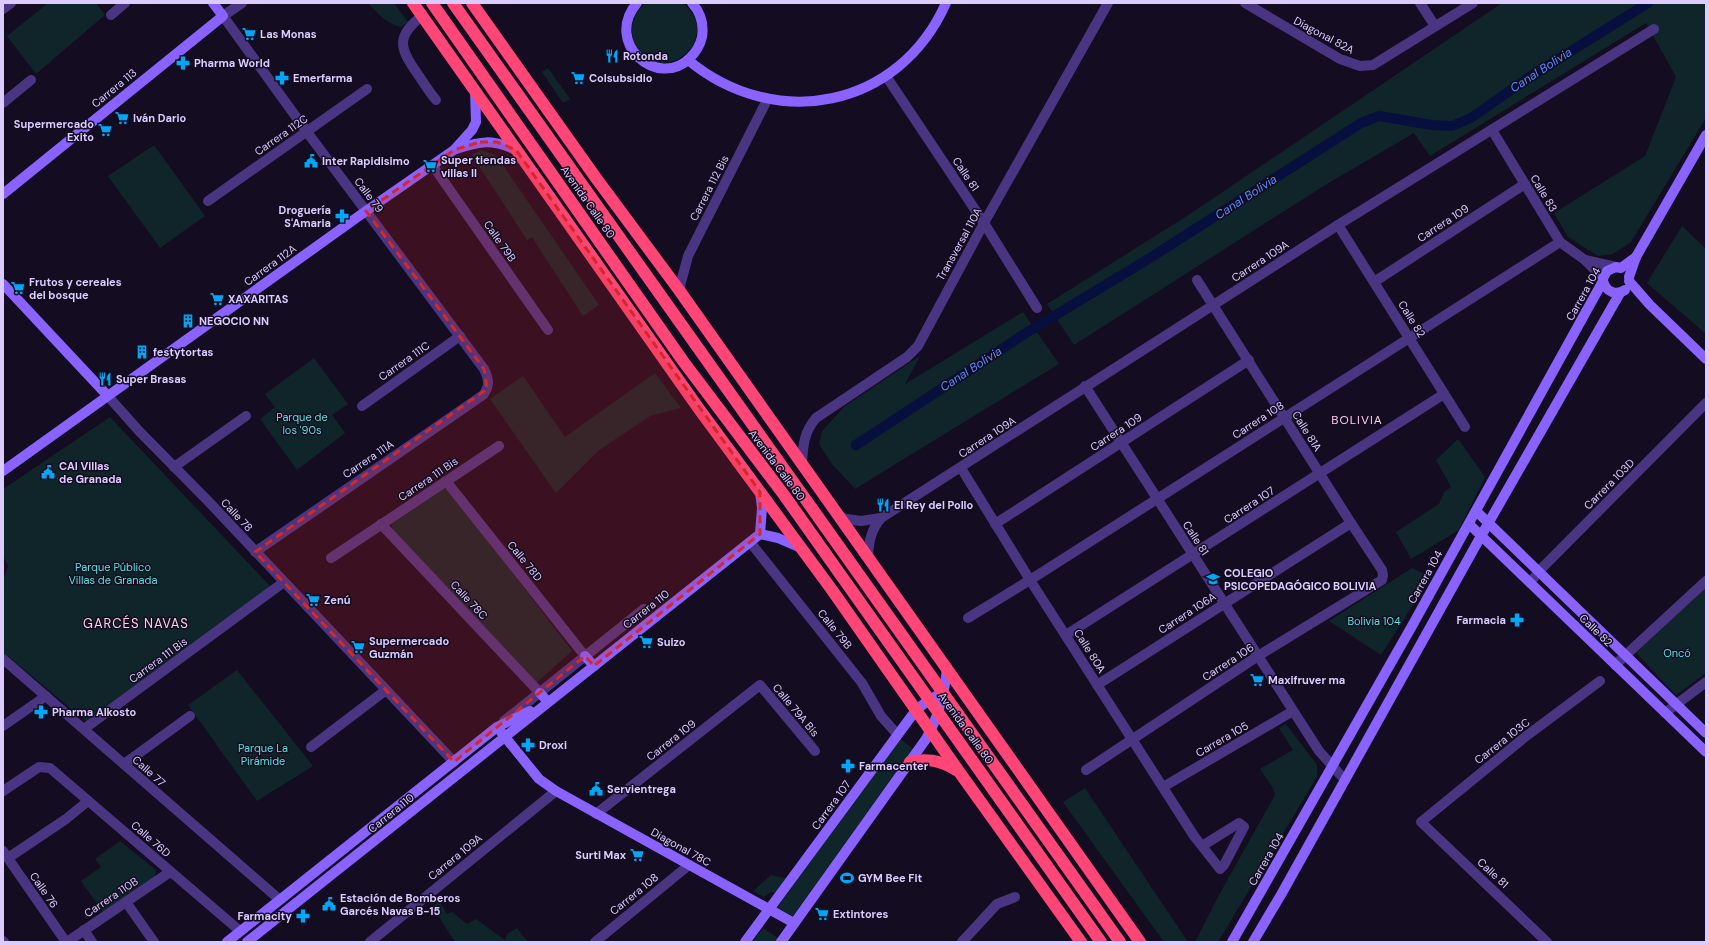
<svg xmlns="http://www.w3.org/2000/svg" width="1709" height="945" font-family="'DM Sans',sans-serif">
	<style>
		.green { fill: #0f252a }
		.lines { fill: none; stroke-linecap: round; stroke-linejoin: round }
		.canal { stroke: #070f3e; stroke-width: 10 }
		.street { stroke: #493581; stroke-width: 10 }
		.secondary { stroke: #8962ff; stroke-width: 10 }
		.highway { stroke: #ff4676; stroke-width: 12 }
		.marked { fill: #d62828; fill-opacity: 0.2; stroke: #d62828; stroke-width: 3; stroke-dasharray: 8 5; stroke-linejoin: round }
		.labels { text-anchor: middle; stroke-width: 3; stroke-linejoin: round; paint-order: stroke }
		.poi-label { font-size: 11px; font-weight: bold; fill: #dccbff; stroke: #140c20; text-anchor: start }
		.street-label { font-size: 11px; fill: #dccbff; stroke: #140c20 }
		.park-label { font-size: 11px; fill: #53e3df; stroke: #140c20 }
		.water-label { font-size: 12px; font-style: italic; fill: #598dff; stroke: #140c20 }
		.neighbourhood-label { font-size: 12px; letter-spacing: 1px; fill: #ffcde2; stroke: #140c20 }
		.quarter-label { font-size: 13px; letter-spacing: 1px; fill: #ffcde2; stroke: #140c20 }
	</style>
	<rect width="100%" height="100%" fill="#140c20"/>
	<g class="green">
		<polygon points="48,3 96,3 105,15 36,74 7,36"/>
		<path d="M368 3H394L408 22 401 27C387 24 377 13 368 3Z"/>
		<path d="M646 3H683C723 38 667 85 640 51 635 46 632 39 632 32 632 20 636 10 646 3Z"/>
		<polygon points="1502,3 1706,3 1706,118 1631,242 1613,254 1598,256 1568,237 1554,213 1645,156 1676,77 1646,23 1430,156 1414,133 1322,187 1074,345 1047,304 1190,214"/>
		<polygon points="548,68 570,99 563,103 542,72"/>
		<polygon points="154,145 205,216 160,248 108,176"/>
		<polygon points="481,150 495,155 500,161 599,305 583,316 532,237 527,240 472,155"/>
		<polygon points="1682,226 1706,249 1706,334 1647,283"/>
		<polygon points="1023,312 1059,364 855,489 831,463 819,444 822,431 844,407 920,356 905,384"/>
		<polygon points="314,358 348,404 332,415 345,433 297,470 260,419 275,407 265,394"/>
		<polygon points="655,373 681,408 650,416 598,451 556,493 490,399 523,376 565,437"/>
		<polygon points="110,417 271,587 87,722 3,652 3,580 8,566 3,556 3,489"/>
		<polygon points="1458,439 1485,477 1459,530 1411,559 1396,532 1439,504 1444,492 1451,487 1436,460"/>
		<polygon points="444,488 450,491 572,651 536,683 393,530 391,524 395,518"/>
		<polygon points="1412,568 1431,577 1381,655 1329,621"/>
		<polygon points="1706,587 1706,673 1676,695 1636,653"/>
		<polygon points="237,670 313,766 257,801 188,705"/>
		<polygon points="1286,724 1317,765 1317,777 1218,942 1195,942 1219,895 1275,795 1273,788 1260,769 1293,750 1279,728"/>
		<polygon points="899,738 913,749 793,916 777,908"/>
		<polygon points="1085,788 1188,942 1164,942 1063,802"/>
		<polygon points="120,841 156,870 155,877 103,912 81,881 101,867 95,859"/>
		<polygon points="771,875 786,878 775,893 771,892 764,897 753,891"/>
		<polygon points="440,902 447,914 452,912 467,924 476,919 505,940 507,934 517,928 528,942 455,942 432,906"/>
		<polygon points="763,928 778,938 776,942 752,942"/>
	</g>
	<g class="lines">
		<polyline class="canal" points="856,445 1026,333 1150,258 1361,123 1379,116 1432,125 1452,126 1471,118 1528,78 1648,3"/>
		<g class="street">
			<path d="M242 3 223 16 307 132 484 369C489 379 490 386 483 395L255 552"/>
			<polyline points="1245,3 1340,59 1360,66 1373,65 1473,3"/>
			<polyline points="1420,3 1435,26"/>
			<polyline points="3,9 11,3"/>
			<polyline points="111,15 125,3"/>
			<path d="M422 16C396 36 399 48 417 73 423 82 429 92 436 100"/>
			<polyline points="886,76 984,223 1037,308"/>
			<polyline points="3,103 31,80"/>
			<polyline points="1492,130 1560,242 1585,260 1603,278"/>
			<polyline points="433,166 548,330"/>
			<polyline points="208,201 367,89"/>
			<polyline points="1338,225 1465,427"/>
			<polyline points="1585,260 1616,267"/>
			<polyline points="1374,282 1525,184"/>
			<polyline points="679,290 688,256 767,100"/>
			<polyline points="1085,386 1319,751 1345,780"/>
			<polyline points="107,395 139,431 209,502 454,762"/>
			<polyline points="362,406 460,336"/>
			<path d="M802 463C803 445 804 432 816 418L907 357 918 346 984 223 1108 3"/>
			<polyline points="174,467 246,416"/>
			<polyline points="961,468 1030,580 1194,836 1220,869 1224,865 1244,827 1239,823 1202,846"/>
			<polyline points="446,481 585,656"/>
			<polyline points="840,518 861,521 881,518 1338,225 1654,29"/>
			<polyline points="381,524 540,693"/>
			<polyline points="995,524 1249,360"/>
			<polyline points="750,542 862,683 881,716 897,734"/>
			<path d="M868 556C869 541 871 530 881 518"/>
			<polyline points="331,558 499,446"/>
			<polyline points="1530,583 1539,571 1706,403"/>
			<polyline points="968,618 1030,580 1560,242"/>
			<polyline points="1066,635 1444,394"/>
			<polyline points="3,659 280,900"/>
			<polyline points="1615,665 1706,581"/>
			<polyline points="1097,685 1351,523"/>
			<polyline points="1665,713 1706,682"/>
			<polyline points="504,721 644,609"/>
			<polyline points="3,726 46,696"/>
			<polyline points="84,729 284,582"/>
			<polyline points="311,747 386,690"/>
			<polyline points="124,764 190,716"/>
			<polyline points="1086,770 1258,656 1382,580 1383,575 1382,570 1351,523 1197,280"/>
			<polyline points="1163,787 1293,711"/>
			<polyline points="3,791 39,767 50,768 240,931"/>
			<polyline points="596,814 760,685 815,751"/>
			<polyline points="3,851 66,942"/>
			<polyline points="8,858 66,819 88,801"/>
			<polyline points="126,902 154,942"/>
			<polyline points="84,930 92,942"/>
			<polyline points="3,941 4,942"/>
			<polyline points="67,942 170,872"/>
			<polyline points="370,942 556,791"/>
			<polyline points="595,942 689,865"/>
			<polyline points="962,942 997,904 1015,897"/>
			<polyline points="1547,942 1421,822 1525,737 1600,681"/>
		</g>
		<g class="secondary">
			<path d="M637 3C603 43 658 90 690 58 696 52 700 46 702 37 704 24 701 13 692 3"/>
			<path d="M688 60C775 132 899 109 946 3"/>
			<path d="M456 149C481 141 492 139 516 150"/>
			<polyline points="3,194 223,16 213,3"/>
			<polyline points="1629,277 1636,257 1706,135"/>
			<path d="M1603 281C1606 292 1616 296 1625 290"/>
			<polyline points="1629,281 1650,305 1706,359"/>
			<polyline points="3,284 107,395"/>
			<polyline points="3,471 366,211 454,150 472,130 476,122 475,91"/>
			<polyline points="1476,511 1706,733"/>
			<polyline points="1469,524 1706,752"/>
			<polyline points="760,534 778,538 801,548"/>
			<polyline points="585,656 594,666"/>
			<polyline points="540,693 548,702"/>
			<polyline points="501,732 539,779 556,791 794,923"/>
			<polyline points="227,942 497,727 530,711"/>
			<polyline points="247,942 760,534 762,508 760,492"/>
			<polyline points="745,942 916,710 929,700 944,692"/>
			<path d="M781 942 926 739C939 716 945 693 947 667"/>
			<polyline points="1232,942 1412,626 1603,281 1603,278 1607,271 1616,267 1621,268 1636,257"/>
			<polyline points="1253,942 1282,893 1481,536 1620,293"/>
		</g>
		<g class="highway">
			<polyline points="413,3 699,409 832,590 960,773 1081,942"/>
			<polyline points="432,3 683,361 784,495 1101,942"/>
			<path d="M453 3C676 316 900 628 1120 942"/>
			<polyline points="472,3 596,178 679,290 1140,942"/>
			<path d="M910 762C927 758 941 760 956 770"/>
		</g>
	</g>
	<path class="marked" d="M480 142H497L516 150 760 492V534L594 666 585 656 454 762 255 552 487 389 484 369 366 211 454 150Z"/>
	<defs>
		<g id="supermarket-bare" transform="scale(1.08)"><path d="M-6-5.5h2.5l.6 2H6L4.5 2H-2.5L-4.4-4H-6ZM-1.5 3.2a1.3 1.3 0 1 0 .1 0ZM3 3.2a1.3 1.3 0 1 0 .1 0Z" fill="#00a7f6" stroke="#140c20" stroke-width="2.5" paint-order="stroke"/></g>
		<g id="restaurant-bare" transform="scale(1.08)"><path d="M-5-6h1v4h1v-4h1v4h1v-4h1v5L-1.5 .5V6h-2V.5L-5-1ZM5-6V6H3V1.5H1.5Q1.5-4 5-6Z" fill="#00a7f6" stroke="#140c20" stroke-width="2.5" paint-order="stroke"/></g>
		<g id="pharmacy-bare" transform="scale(1.08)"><path d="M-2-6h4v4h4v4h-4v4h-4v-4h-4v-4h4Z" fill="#00a7f6" stroke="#140c20" stroke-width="2.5" paint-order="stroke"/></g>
		<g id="civic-bare" transform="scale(1.08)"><path d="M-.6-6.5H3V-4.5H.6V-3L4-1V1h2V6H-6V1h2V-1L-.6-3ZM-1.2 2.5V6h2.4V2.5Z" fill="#00a7f6" stroke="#140c20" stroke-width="2.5" paint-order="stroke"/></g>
		<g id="building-bare" transform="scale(1.08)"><path d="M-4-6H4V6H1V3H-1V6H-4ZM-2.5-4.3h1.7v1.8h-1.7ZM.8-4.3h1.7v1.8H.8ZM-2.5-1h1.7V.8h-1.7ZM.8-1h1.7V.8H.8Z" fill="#00a7f6" stroke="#140c20" stroke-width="2.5" paint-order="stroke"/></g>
		<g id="school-bare" transform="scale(1.08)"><path d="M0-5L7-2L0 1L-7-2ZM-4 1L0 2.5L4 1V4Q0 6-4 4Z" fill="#00a7f6" stroke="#140c20" stroke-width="2.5" paint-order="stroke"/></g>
		<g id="stadium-bare" transform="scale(1.08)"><path d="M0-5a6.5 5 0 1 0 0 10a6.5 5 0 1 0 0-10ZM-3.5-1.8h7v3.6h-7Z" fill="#00a7f6" stroke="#140c20" stroke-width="2.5" paint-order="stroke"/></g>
	</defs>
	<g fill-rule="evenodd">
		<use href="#supermarket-bare" x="249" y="34"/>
		<use href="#restaurant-bare" x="612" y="56"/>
		<use href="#pharmacy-bare" x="183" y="63"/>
		<use href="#pharmacy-bare" x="282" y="78"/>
		<use href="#supermarket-bare" x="578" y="78"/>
		<use href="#supermarket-bare" x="122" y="118"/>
		<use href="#supermarket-bare" x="105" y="130"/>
		<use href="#civic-bare" x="311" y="161"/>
		<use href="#supermarket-bare" x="430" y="166"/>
		<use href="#pharmacy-bare" x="342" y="216"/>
		<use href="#supermarket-bare" x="18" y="288"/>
		<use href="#supermarket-bare" x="217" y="299"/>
		<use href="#building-bare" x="188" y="321"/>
		<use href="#building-bare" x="142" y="352"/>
		<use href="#restaurant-bare" x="105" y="379"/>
		<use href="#civic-bare" x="48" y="472"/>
		<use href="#restaurant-bare" x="883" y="505"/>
		<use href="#school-bare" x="1213" y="579"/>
		<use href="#supermarket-bare" x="313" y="600"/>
		<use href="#pharmacy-bare" x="1517" y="620"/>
		<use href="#supermarket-bare" x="646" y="642"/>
		<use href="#supermarket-bare" x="358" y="647"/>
		<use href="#supermarket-bare" x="1257" y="680"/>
		<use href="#pharmacy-bare" x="41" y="712"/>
		<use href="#pharmacy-bare" x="528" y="745"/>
		<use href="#pharmacy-bare" x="848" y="766"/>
		<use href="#civic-bare" x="596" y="789"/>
		<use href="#supermarket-bare" x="637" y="855"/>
		<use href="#stadium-bare" x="847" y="878"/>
		<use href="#civic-bare" x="329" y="904"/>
		<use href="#supermarket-bare" x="822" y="914"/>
		<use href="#pharmacy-bare" x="303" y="916"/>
	</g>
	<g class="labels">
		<g class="poi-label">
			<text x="260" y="38">Las Monas</text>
			<text x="623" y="60">Rotonda</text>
			<text x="194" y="67">Pharma World</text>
			<text x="293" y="82">Emerfarma</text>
			<text x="589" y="82">Colsubsidio</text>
			<text x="133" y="122">Iván Dario</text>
			<text x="94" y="128" text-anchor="end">Supermercado<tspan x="94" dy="13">Exito</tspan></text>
			<text x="441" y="164">Super tiendas<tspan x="441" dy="13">villas II</tspan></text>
			<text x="322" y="165">Inter Rapidisimo</text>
			<text x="331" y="214" text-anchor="end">Droguería<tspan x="331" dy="13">S'Amaria</tspan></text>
			<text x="29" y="286">Frutos y cereales<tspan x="29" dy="13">del bosque</tspan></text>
			<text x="228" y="303">XAXARITAS</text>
			<text x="199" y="325">NEGOCIO NN</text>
			<text x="153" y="356">festytortas</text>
			<text x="116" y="383">Super Brasas</text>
			<text x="59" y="470">CAI Villas<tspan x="59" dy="13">de Granada</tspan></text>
			<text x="894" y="509">El Rey del Pollo</text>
			<text x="1224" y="577">COLEGIO<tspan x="1224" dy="13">PSICOPEDAGÓGICO BOLIVIA</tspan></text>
			<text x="324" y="604">Zenú</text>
			<text x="1506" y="624" text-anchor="end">Farmacia</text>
			<text x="369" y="645">Supermercado<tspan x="369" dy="13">Guzmán</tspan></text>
			<text x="657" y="646">Suizo</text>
			<text x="1268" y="684">Maxifruver ma</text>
			<text x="52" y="716">Pharma Alkosto</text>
			<text x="539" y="749">Droxi</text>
			<text x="859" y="770">Farmacenter</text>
			<text x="607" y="793">Servientrega</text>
			<text x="626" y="859" text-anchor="end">Surti Max</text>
			<text x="858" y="882">GYM Bee Fit</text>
			<text x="340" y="902">Estación de Bomberos<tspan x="340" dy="13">Garcés Navas B-15</tspan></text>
			<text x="833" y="918">Extintores</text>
			<text x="292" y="920" text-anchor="end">Farmacity</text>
		</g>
		<g class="street-label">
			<text transform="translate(1324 35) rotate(28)" y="4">Diagonal 82A</text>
			<text transform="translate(114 88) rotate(-39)" y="4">Carrera 113</text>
			<text transform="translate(281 135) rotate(-35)" y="4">Carrera 112C</text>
			<text transform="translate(966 174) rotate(56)" y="4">Calle 81</text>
			<text transform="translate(709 188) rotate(-63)" y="4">Carrera 112 Bis</text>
			<text transform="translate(1544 193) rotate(59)" y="4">Calle 83</text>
			<text transform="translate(369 195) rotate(53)" y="4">Calle 79</text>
			<text transform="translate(588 202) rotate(55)" y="4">Avenida Calle 80</text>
			<text transform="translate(1443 223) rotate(-33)" y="4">Carrera 109</text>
			<text transform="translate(500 241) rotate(55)" y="4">Calle 79B</text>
			<text transform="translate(959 244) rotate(-61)" y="4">Transversal 110A</text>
			<text transform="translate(1260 261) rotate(-33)" y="4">Carrera 109A</text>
			<text transform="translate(270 265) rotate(-36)" y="4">Carrera 112A</text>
			<text transform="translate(1583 294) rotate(-61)" y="4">Carrera 104</text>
			<text transform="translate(1412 319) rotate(58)" y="4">Calle 82</text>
			<text transform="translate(404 361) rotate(-35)" y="4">Carrera 111C</text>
			<text transform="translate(1258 420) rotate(-33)" y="4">Carrera 108</text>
			<text transform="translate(1307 431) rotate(58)" y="4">Calle 81A</text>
			<text transform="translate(1116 432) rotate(-33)" y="4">Carrera 109</text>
			<text transform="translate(987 437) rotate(-33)" y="4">Carrera 109A</text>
			<text transform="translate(368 459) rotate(-34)" y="4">Carrera 111A</text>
			<text transform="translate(777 465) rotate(53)" y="4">Avenida Calle 80</text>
			<text transform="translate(428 479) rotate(-34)" y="4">Carrera 111 Bis</text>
			<text transform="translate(1609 484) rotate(-45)" y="4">Carrera 103D</text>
			<text transform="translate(1249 505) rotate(-33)" y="4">Carrera 107</text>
			<text transform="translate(237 515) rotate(47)" y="4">Calle 78</text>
			<text transform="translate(1196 538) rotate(57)" y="4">Calle 81</text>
			<text transform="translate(525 561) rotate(51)" y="4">Calle 78D</text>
			<text transform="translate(1425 577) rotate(-61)" y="4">Carrera 104</text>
			<text transform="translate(469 600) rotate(47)" y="4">Calle 78C</text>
			<text transform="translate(646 609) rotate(-38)" y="4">Carrera 110</text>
			<text transform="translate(1187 613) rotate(-33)" y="4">Carrera 106A</text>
			<text transform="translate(835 629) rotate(51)" y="4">Calle 79B</text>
			<text transform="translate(1596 630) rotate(44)" y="4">Calle 82</text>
			<text transform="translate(1090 651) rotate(58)" y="4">Calle 80A</text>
			<text transform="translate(158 660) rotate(-36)" y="4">Carrera 111 Bis</text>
			<text transform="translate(1228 662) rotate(-33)" y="4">Carrera 106</text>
			<text transform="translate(796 710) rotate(50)" y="4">Calle 79A Bis</text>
			<text transform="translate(966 728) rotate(54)" y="4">Avenida Calle 80</text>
			<text transform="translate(1222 739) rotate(-30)" y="4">Carrera 105</text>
			<text transform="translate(671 740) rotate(-38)" y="4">Carrera 109</text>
			<text transform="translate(1502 741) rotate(-38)" y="4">Carrera 103C</text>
			<text transform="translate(149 771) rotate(42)" y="4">Calle 77</text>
			<text transform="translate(831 805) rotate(-54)" y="4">Carrera 107</text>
			<text transform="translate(391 813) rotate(-39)" y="4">Carrera 110</text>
			<text transform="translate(151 839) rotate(41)" y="4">Calle 76D</text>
			<text transform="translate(681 847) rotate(29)" y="4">Diagonal 78C</text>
			<text transform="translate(455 857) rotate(-39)" y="4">Carrera 109A</text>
			<text transform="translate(1266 859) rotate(-60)" y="4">Carrera 104</text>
			<text transform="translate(1493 873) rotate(43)" y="4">Calle 81</text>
			<text transform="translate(44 890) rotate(55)" y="4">Calle 76</text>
			<text transform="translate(634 894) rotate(-39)" y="4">Carrera 108</text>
			<text transform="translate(111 897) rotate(-34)" y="4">Carrera 110B</text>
		</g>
		<g class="park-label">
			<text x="302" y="421">Parque de<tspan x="302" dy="13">los '90s</tspan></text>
			<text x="113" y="571">Parque Público<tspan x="113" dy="13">Villas de Granada</tspan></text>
			<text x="1374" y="625">Bolivia 104</text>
			<text x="1677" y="657">Oncó</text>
			<text x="263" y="752">Parque La<tspan x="263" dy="13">Pirámide</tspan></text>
		</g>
		<g class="water-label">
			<text transform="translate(1541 70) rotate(-33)" y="4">Canal Bolivia</text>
			<text transform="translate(1246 197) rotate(-33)" y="4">Canal Bolivia</text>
			<text transform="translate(971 369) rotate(-33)" y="4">Canal Bolivia</text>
		</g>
		<g class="neighbourhood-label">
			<text x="1357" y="424">BOLIVIA</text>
		</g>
		<g class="quarter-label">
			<text x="136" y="628">GARCÉS NAVAS</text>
		</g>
	</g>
	<rect width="1709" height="945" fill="none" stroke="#dccbff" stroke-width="8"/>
</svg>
